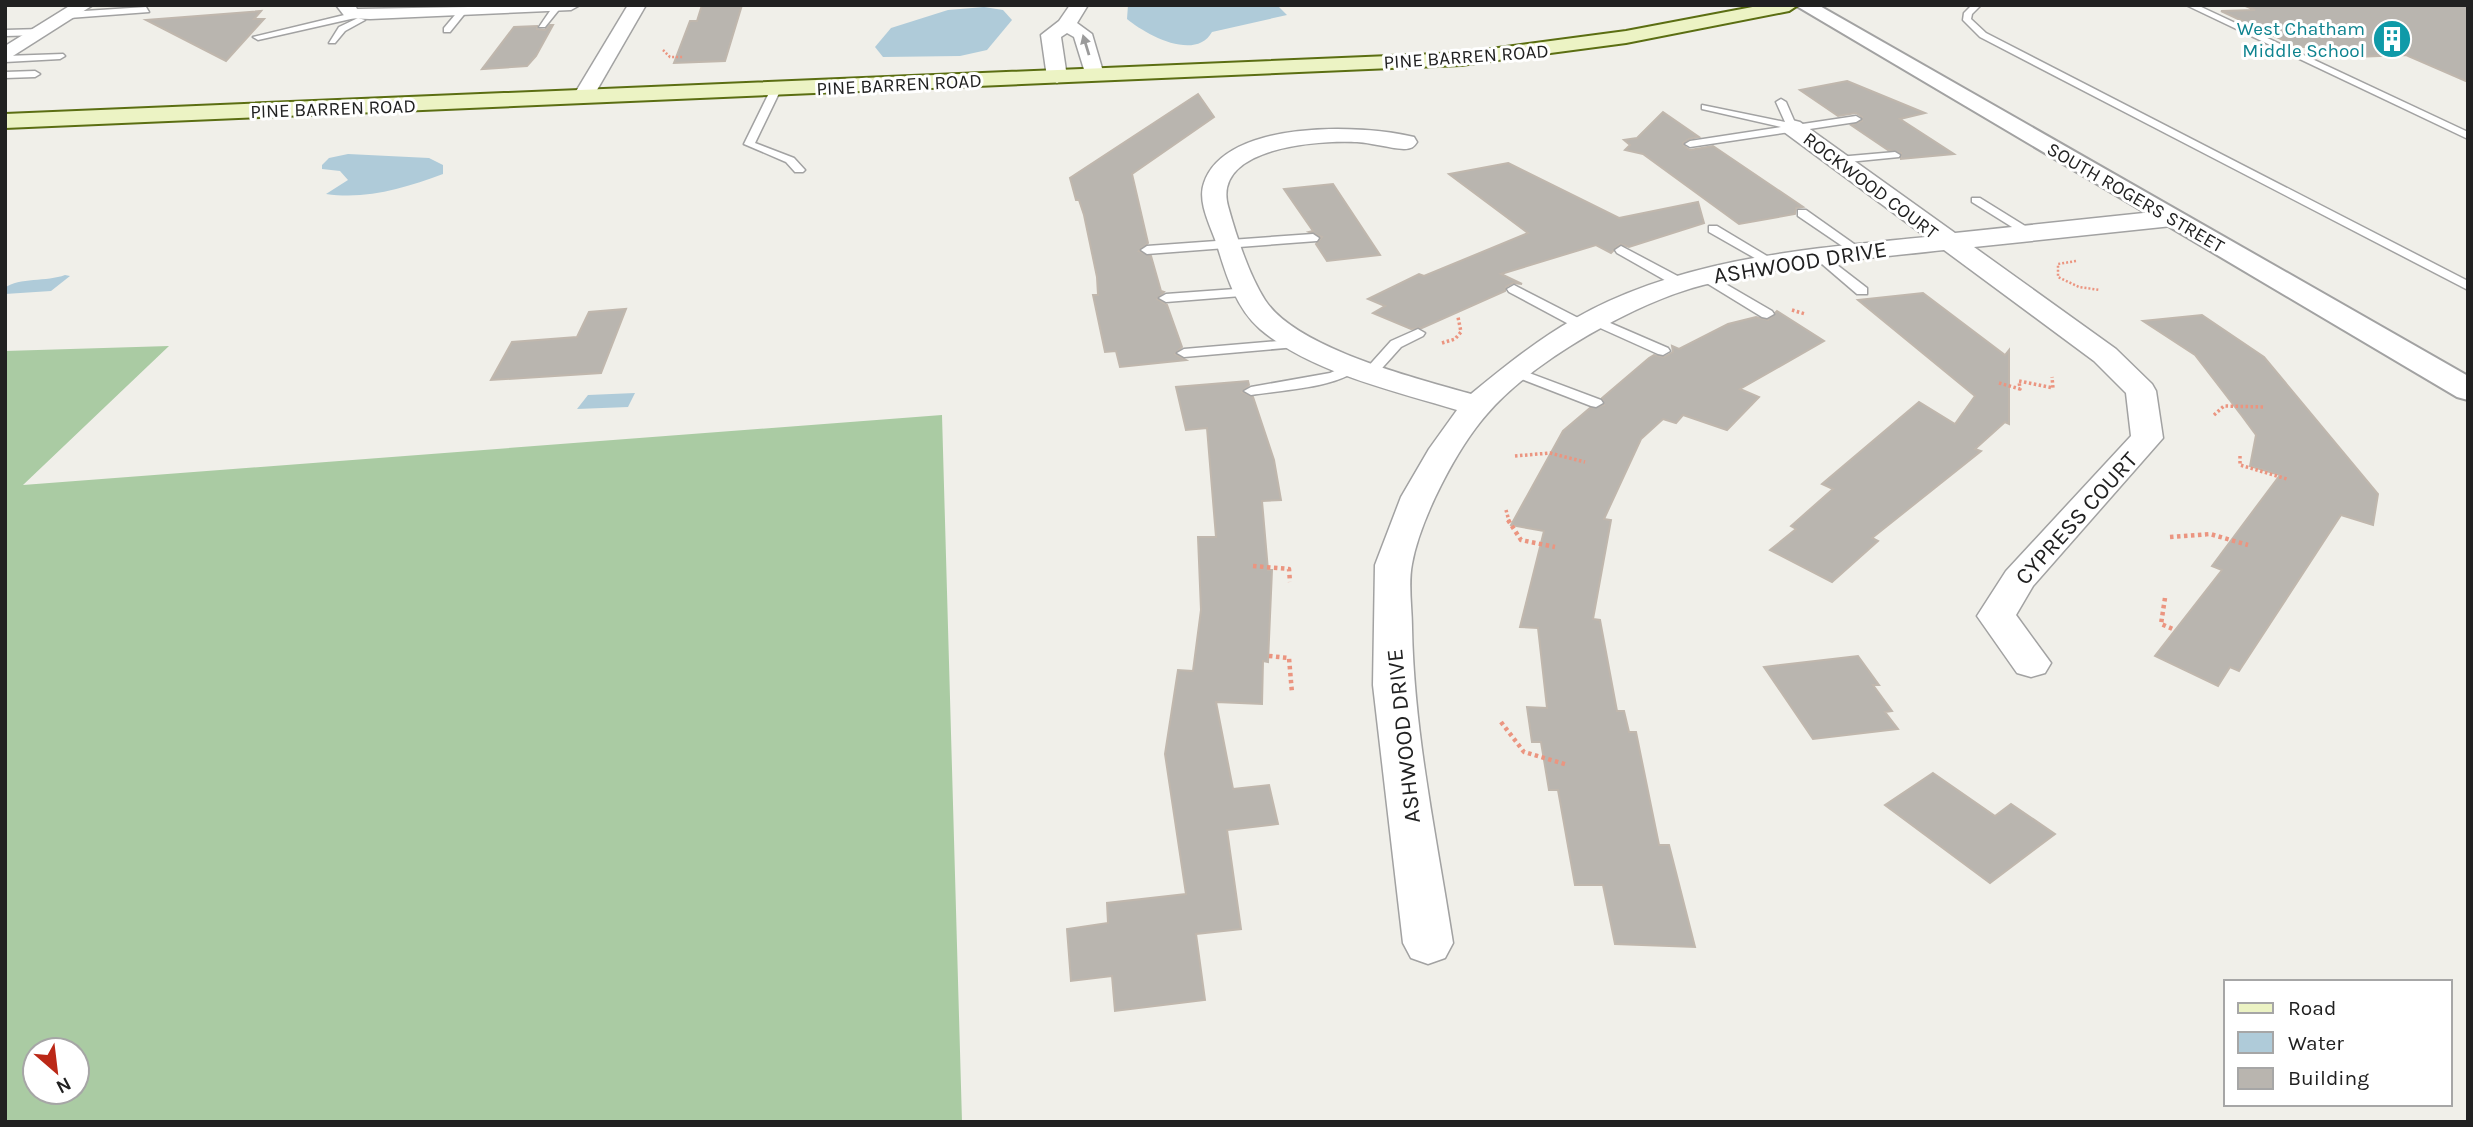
<svg xmlns="http://www.w3.org/2000/svg" width="2473" height="1127" font-family="Karla,sans-serif">
	<style>
		.forest { fill: #aacba3; fill-rule: evenodd }
		.water { fill: #afcbd9 }
		.building { fill: #b9b5af; stroke: #c0b7ad; stroke-width: 2 }
		.lines { fill: none; stroke-linecap: round; stroke-linejoin: round }
		.service-casing { stroke: #a2a2a2; stroke-width: 3 }
		.minor-casing { stroke: #a2a2a2; stroke-width: 3 }
		.tertiary-casing { stroke: #a2a2a2; stroke-width: 4 }
		.secondary-casing { stroke: #5b6e12; stroke-width: 4 }
		.path-far2 { stroke: #eb9580; stroke-width: 2.5; stroke-dasharray: 2 2; stroke-linecap: butt }
		.path-far1 { stroke: #eb9580; stroke-width: 3.5; stroke-dasharray: 2.5 2.5; stroke-linecap: butt }
		.path { stroke: #eb9580; stroke-width: 4.5; stroke-dasharray: 3.5 3.5; stroke-linecap: butt }
		.service { fill: #fff; fill-rule: evenodd }
		.minor { fill: #fff; fill-rule: evenodd }
		.tertiary { fill: #fff; fill-rule: evenodd }
		.secondary { fill: #ecf3c4; fill-rule: evenodd }
		.oneway { fill: #9b9b9b }
		.labels { text-anchor: middle; stroke-width: 6; stroke-linejoin: round; paint-order: stroke }
		.far-culture-label { font-size: 19px; fill: #0d838f; stroke: #fff; text-anchor: end }
		.far-street-label { font-size: 19px; fill: #212121; stroke: #fff }
		.street-label { font-size: 23px; fill: #212121; stroke: #fff }
	</style>
	<rect width="100%" height="100%" fill="#f0efe9"/>
	<path class="forest" d="M169 346 23 485 942 415 962 1122H5V351ZM35 1050H77V1092H35Z"/>
	<g class="water">
		<path d="M1128 5H1277L1287 15 1212 32C1195 62 1145 34 1127 19Z"/>
		<polygon points="984,7 1003,10 1012,20 987,50 960,56 883,57 875,47 891,28 948,10"/>
		<path d="M348 154 429 158 443 165V174C405 188 367 200 326 194L348 180 340 171 322 169V165L329 158Z"/>
		<path d="M65 275 70 276 51 291 5 294V288C19 277 47 282 65 275Z"/>
		<polygon points="635,393 628,407 577,409 588,395"/>
	</g>
	<g class="building">
		<polygon points="702,5 742,5 725,61 674,63 690,21 697,21"/>
		<polygon points="2243,5 2468,5 2468,82 2406,55 2354,57 2332,47 2298,47 2221,11 2255,10"/>
		<polygon points="261,11 254,19 264,19 226,61 146,20"/>
		<polygon points="550,25 553,25 536,56 527,66 482,69 514,27 537,26 537,29 545,30"/>
		<polygon points="1847,81 1925,113 1900,119 1954,154 1901,159 1901,153 1888,150 1851,125 1862,121 1862,117 1856,113 1838,116 1800,90"/>
		<polygon points="1198,94 1214,117 1132,174 1148,243 1139,251 1151,256 1161,291 1164,292 1157,299 1167,305 1182,347 1175,354 1186,360 1120,367 1116,351 1105,352 1093,295 1098,295 1097,277 1084,215 1079,200 1076,200 1070,178"/>
		<polygon points="1663,112 1699,137 1689,139 1683,143 1684,146 1690,150 1713,146 1803,207 1796,208 1795,214 1739,224 1643,154 1625,150 1630,145 1624,140 1637,138"/>
		<polygon points="1508,163 1619,218 1698,202 1704,223 1629,247 1620,244 1611,253 1596,245 1501,274 1522,284 1513,283 1506,287 1505,291 1422,328 1411,329 1373,313 1385,306 1368,299 1419,274 1424,276 1528,233 1449,174"/>
		<polygon points="1333,184 1380,255 1327,261 1316,244 1322,237 1309,232 1313,231 1284,189"/>
		<polygon points="1923,293 2005,355 2009,350 2009,424 2005,422 1975,449 1981,451 1872,538 1878,541 1832,582 1770,550 1796,529 1791,526 1833,489 1822,484 1919,402 1955,424 1975,396 1858,300"/>
		<polygon points="626,309 601,373 491,380 512,342 577,337 589,312"/>
		<polygon points="1777,311 1824,341 1740,389 1759,397 1727,430 1683,415 1676,423 1663,419 1641,439 1604,519 1611,520 1593,619 1600,620 1617,711 1624,711 1629,732 1636,732 1659,845 1669,845 1695,947 1615,944 1603,885 1575,885 1558,790 1549,790 1541,742 1532,742 1527,707 1547,708 1538,628 1520,627 1544,531 1511,525 1563,431 1590,408 1604,405 1602,398 1649,358 1654,355 1664,357 1673,352 1672,346 1679,349 1728,324 1756,317 1768,320"/>
		<polygon points="2202,315 2264,357 2378,494 2373,525 2341,515 2239,671 2230,667 2218,686 2155,656 2222,570 2212,566 2280,475 2250,466 2256,435 2242,416 2195,355 2143,321"/>
		<polygon points="1248,381 1249,385 1242,392 1253,397 1274,460 1281,500 1262,501 1268,570 1272,570 1268,662 1263,661 1262,704 1216,702 1233,789 1269,785 1278,824 1227,830 1241,929 1196,934 1205,1000 1115,1011 1112,976 1071,981 1067,929 1108,923 1107,903 1186,894 1165,754 1178,670 1193,671 1201,610 1198,537 1216,537 1207,428 1186,430 1176,387"/>
		<polygon points="1858,656 1879,685 1873,685 1892,711 1885,712 1898,729 1813,739 1764,667"/>
		<polygon points="1933,773 1995,816 2011,804 2055,834 1990,883 1885,805"/>
	</g>
	<g class="lines">
		<g class="service-casing">
			<g id="service">
				<polygon points="554,5 562,6 545,27 539,27"/>
				<polygon points="1972,5 1981,5 1972,14 1971,19 1986,33 2468,281 2468,290 1980,37 1963,20 1964,13"/>
				<polygon points="2186,5 2197,5 2468,132 2468,139"/>
				<polygon points="146,7 149,12 69,18 65,15 69,12"/>
				<polygon points="460,9 467,11 450,32 444,32 444,28"/>
				<polygon points="361,11 364,16 258,40 253,37"/>
				<polygon points="358,18 365,20 345,31 335,43 329,43 339,27"/>
				<polygon points="5,30 42,29 47,32 42,35 5,36"/>
				<polygon points="63,54 65,56 60,59 5,62 5,56"/>
				<polygon points="5,72 35,71 40,74 35,77 5,78"/>
				<polygon points="776,86 781,89 755,143 794,158 805,170 803,172 795,172 786,162 744,144 771,89"/>
				<polygon points="1781,99 1786,102 1796,125 1856,116 1861,119 1856,122 1690,147 1685,144 1690,141 1781,127 1702,109 1702,105 1785,122 1776,102"/>
				<polygon points="1895,152 1900,155 1899,157 1838,163 1832,160 1838,157"/>
				<polygon points="1972,198 1980,198 2038,234 2028,237 1972,202"/>
				<polygon points="1798,210 1806,210 1864,251 1854,254 1798,216"/>
				<polygon points="1709,226 1717,226 1777,262 1767,265 1709,232"/>
				<polygon points="1313,234 1319,238 1317,241 1147,254 1141,250 1147,246"/>
				<polygon points="1621,246 1687,281 1689,284 1687,287 1677,287 1617,253 1615,250"/>
				<polygon points="1819,251 1867,288 1867,294 1857,294 1815,258 1813,255"/>
				<polygon points="1705,272 1772,311 1774,314 1767,318 1762,317 1700,279 1700,273"/>
				<polygon points="1514,285 1588,323 1590,326 1588,329 1578,329 1509,292 1507,289"/>
				<polygon points="1249,288 1254,289 1254,295 1166,302 1159,298 1166,294"/>
				<polygon points="1594,316 1668,348 1670,351 1663,355 1658,354 1589,323 1587,320"/>
				<polygon points="1418,329 1425,333 1423,336 1401,347 1375,376 1365,376 1365,370 1391,341"/>
				<polygon points="1303,339 1308,340 1308,346 1184,357 1177,353 1184,349"/>
				<path d="M1353 363 1360 367C1339 388 1281 390 1251 395L1244 391 1251 387 1330 373Z"/>
				<polygon points="1516,368 1601,400 1603,403 1596,407 1591,406 1511,375 1511,369"/>
			</g>
		</g>
		<g class="minor-casing">
			<g id="minor">
				<polygon points="71,5 93,5 5,61 5,46"/>
				<polygon points="336,5 355,5 357,9 580,5 571,10 370,19 346,18"/>
				<polygon points="628,5 646,5 590,102 576,102 572,98"/>
				<polygon points="1070,5 1088,5 1077,23 1092,34 1104,75 1101,79 1087,79 1074,37 1067,33 1061,37 1067,77 1057,83 1047,77 1041,35 1059,21"/>
				<path d="M1792 120 1800 122 1955 233 2172 210 2181 213 2185 218 2181 223 2172 226 1974 247 2116 349 2152 384 2156 391 2163 438 2033 586 2016 615 2051 663 2045 673 2031 677 2017 673 1977 616 2006 571 2131 436 2126 393 2094 361 1944 250C1863 259 1782 265 1703 285 1636 302 1532 361 1487 414 1457 448 1420 519 1412 564 1408 584 1412 608 1412 628 1414 734 1437 839 1453 943L1445 958 1428 964 1411 958 1403 943 1373 685 1375 565 1401 497 1429 449 1457 410C1395 391 1310 372 1260 329 1236 308 1226 275 1217 245 1211 227 1197 202 1204 183 1225 119 1363 124 1414 137L1417 142C1414 147 1411 149 1404 149 1388 148 1373 143 1357 142 1319 140 1212 147 1228 206 1236 235 1249 275 1265 300 1297 349 1416 378 1471 394 1504 367 1537 340 1574 319 1681 258 1806 249 1926 237L1784 132 1781 127Z"/>
			</g>
		</g>
		<g class="tertiary-casing">
			<polygon id="tertiary" points="1795,5 1818,5 2468,376 2468,400 2457,397"/>
		</g>
		<g class="secondary-casing">
			<polygon id="secondary" points="1763,5 1798,5 1789,11 1626,43 1461,65 5,128 5,114 1461,53 1626,31"/>
		</g>
		<g class="path-far2">
			<polyline points="663,50 670,57 684,57"/>
			<polyline points="2076,261 2058,264 2058,277 2079,287 2100,290"/>
		</g>
		<g class="path-far1">
			<polyline points="1792,310 1805,314"/>
			<polyline points="1442,343 1455,339 1461,332 1458,317"/>
			<polyline points="1999,383 2020,389 2019,381 2053,388 2052,377"/>
			<polyline points="2214,415 2224,406 2265,407"/>
			<polyline points="1515,456 1550,453 1585,462"/>
			<polyline points="2240,456 2240,465 2287,479"/>
			<polyline points="1506,510 1509,521"/>
		</g>
		<g class="path">
			<polyline points="1508,520 1521,540 1555,547"/>
			<polyline points="2170,537 2210,534 2248,545"/>
			<polyline points="1253,566 1289,569 1290,582"/>
			<polyline points="2165,598 2161,624 2175,630"/>
			<polyline points="1269,656 1289,658 1292,693"/>
			<polyline points="1501,722 1524,752 1568,765"/>
		</g>
		<use href="#service" class="service"/>
		<use href="#minor" class="minor"/>
		<use href="#tertiary" class="tertiary"/>
		<use href="#secondary" class="secondary"/>
	</g>
	<defs><path id="oneway-solid" d="M-6-.8H1V-3.2L6.5 0L1 3.2V.8H-6Z" transform="scale(1.75)"/></defs>
	<use class="oneway" href="#oneway-solid" transform="translate(1086 45) rotate(-107)"/>
	<defs>
		<g id="building-disc" transform="scale(2.0125)"><circle r="9.5" fill="#0f9aa8" stroke="#fff"/><path d="M-4-6H4V6H1V3H-1V6H-4ZM-2.5-4.3h1.7v1.8h-1.7ZM.8-4.3h1.7v1.8H.8ZM-2.5-1h1.7V.8h-1.7ZM.8-1h1.7V.8H.8Z" fill="#fff"/></g>
	</defs>
	<g fill-rule="evenodd">
		<use href="#building-disc" x="2392" y="39"/>
	</g>
	<g class="labels">
		<g class="far-culture-label">
			<text x="2365" y="35">West Chatham<tspan x="2365" dy="22">Middle School</tspan></text>
		</g>
		<g class="far-street-label">
			<text transform="translate(1466 56) rotate(-4)" y="7">PINE BARREN ROAD</text>
			<text transform="translate(899 84) rotate(-3)" y="7">PINE BARREN ROAD</text>
			<text transform="translate(333 108) rotate(-2)" y="7">PINE BARREN ROAD</text>
			<text transform="translate(1871 185) rotate(37)" y="7">ROCKWOOD COURT</text>
			<text transform="translate(2136 197) rotate(30)" y="7">SOUTH ROGERS STREET</text>
		</g>
		<g class="street-label">
			<text transform="translate(1800 262) rotate(-9)" y="8">ASHWOOD DRIVE</text>
			<text transform="translate(2076 518) rotate(-48)" y="8">CYPRESS COURT</text>
			<text transform="translate(1403 736) rotate(-96)" y="8">ASHWOOD DRIVE</text>
		</g>
	</g>
	<rect width="2473" height="1127" fill="none" stroke="#212121" stroke-width="14"/>
	<rect x="2224" y="980" width="228" height="126" fill="#ffffff" stroke="#a6a6a6" stroke-width="2"/>
	<rect x="2238" y="1003" width="35" height="10" fill="#ecf3c4" stroke="#a6a6a6" stroke-width="2"/>
	<text x="2288" y="1015" font-size="21" fill="#212121">Road</text>
	<rect x="2238" y="1032" width="35" height="21" fill="#afcbd9" stroke="#a6a6a6" stroke-width="2"/>
	<text x="2288" y="1050" font-size="21" fill="#212121">Water</text>
	<rect x="2238" y="1068" width="35" height="21" fill="#b9b5af" stroke="#a6a6a6" stroke-width="2"/>
	<text x="2288" y="1085" font-size="21" fill="#212121">Building</text>
	<g transform="translate(56 1071) rotate(152)"><circle r="33" fill="#ffffff" stroke="#a6a6a6" stroke-width="2"/>
	<path d="M0-5L12 26L0 18L-12 26Z" fill="#bb2817"/>
	<text y="-10" font-size="19" font-weight="bold" text-anchor="middle" fill="#212121">N</text>
	</g>
</svg>
